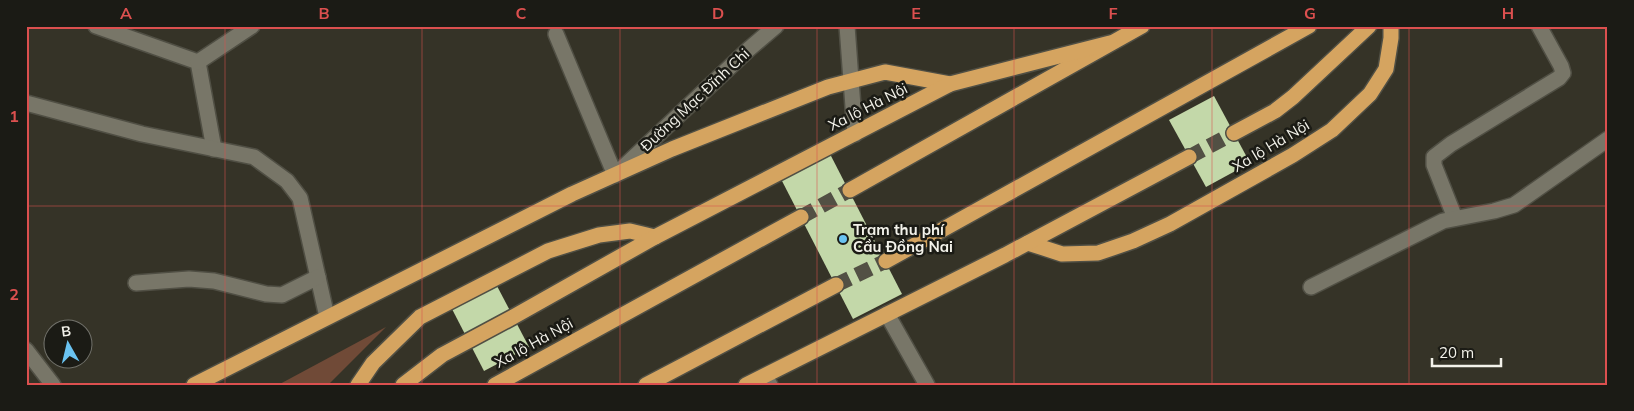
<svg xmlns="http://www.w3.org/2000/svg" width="1634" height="411" font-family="Mulish,sans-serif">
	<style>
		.green { fill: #704a37 }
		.building { fill: #c3d8a9 }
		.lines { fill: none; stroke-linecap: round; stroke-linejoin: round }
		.highway-tunnel { stroke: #525044; stroke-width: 15; stroke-dasharray: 15 8; stroke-linecap: butt }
		.minor-casing { stroke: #504f44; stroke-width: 18 }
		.highway-casing { stroke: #504f44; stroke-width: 18 }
		.minor { stroke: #787668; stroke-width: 15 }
		.highway { stroke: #d5a460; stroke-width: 15 }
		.grid { fill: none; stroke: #dc504f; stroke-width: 1; stroke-opacity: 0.55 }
		.poi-dot { fill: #6ac3f1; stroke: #1b1b15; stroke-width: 2 }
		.labels { text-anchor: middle; stroke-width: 5; stroke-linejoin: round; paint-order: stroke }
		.street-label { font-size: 15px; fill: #f3f2ea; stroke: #1b1b15 }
		.poi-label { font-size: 15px; font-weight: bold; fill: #f3f2ea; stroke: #1b1b15; text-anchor: start }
		.neatline { fill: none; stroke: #dc504f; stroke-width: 2 }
		.grid-label { font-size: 16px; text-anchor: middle; font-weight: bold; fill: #dc504f }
	</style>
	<rect width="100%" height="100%" fill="#353327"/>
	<polygon class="green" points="386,327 328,385 278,385"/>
	<g class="building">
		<polygon points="1214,96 1250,163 1206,187 1169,120"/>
		<polygon points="830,154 902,294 853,319 781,179"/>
		<polygon points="497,286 529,347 484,371 452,309"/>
	</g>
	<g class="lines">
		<g class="highway-tunnel">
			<polyline points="1189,157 1234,133"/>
			<polyline points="801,217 850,190"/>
			<polyline points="836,285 886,261"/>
		</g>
		<g class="minor-casing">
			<g id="minor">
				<polyline points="96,26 198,62 214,149"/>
				<polyline points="847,26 855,134"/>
				<polyline points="556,34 615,175 749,49 776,26"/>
				<polyline points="198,62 252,26"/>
				<polyline points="26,103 142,134 254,157 287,181 300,198 327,317"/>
				<polyline points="1455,218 1434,165 1434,157 1451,144 1559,78 1563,73 1561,66 1539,26"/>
				<polyline points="136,283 189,279 214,281 266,294 282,295 318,277"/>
				<polyline points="1311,287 1443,221 1494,211 1514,205 1608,139"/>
				<polyline points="887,314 927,385"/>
				<polyline points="26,350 53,385"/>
				<polyline points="765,376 770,385"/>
			</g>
		</g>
		<g class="highway-casing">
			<g id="highway">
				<polyline points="1234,133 1275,111 1293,97 1369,26"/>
				<polyline points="850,190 1142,26"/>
				<polyline points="1028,243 1062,254 1098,253 1133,241 1170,224 1293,155 1332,130 1370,94 1386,69 1391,38 1391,26"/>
				<polyline points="886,261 1309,26"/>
				<polyline points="194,385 572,194 672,149 828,87 885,72 950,84"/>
				<polyline points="358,385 373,363 420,317 548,251 599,235 630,231 655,237"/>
				<polyline points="403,385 442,355 513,317 655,237 950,84 1110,43"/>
				<polyline points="495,385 801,217"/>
				<polyline points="646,385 836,285"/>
				<polyline points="746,385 1005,255 1189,157"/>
			</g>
		</g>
		<use href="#minor" class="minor"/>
		<use href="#highway" class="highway"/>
	</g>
	<path class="grid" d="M225 26V385M422 26V385M620 26V385M817 26V385M1014 26V385M1212 26V385M1409 26V385M26 206H1608"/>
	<circle class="poi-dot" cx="843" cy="239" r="5"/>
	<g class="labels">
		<g class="street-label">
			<text transform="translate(695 100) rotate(-43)" y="5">Đường Mạc Đĩnh Chi</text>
			<text transform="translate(868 107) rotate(-27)" y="5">Xa lộ Hà Nội</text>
			<text transform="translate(1271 146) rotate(-31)" y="5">Xa lộ Hà Nội</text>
			<text transform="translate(534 343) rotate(-29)" y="5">Xa lộ Hà Nội</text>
		</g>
		<g class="poi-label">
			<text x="853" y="235">Trạm thu phí<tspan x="853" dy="17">Cầu Đồng Nai</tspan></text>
		</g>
	</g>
	<rect width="1634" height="411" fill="none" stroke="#1b1b15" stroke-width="55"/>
	<g transform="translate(68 344) rotate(352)"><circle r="24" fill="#1b1b15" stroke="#71716a"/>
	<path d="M0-4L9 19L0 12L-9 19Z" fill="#6ac3f1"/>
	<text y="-8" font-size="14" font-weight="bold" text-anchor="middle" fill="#f3f2ea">B</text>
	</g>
	<path d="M1432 358v8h69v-8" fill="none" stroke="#f3f2ea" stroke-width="2.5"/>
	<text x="1439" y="358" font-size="15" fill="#f3f2ea" stroke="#1b1b15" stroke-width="4" paint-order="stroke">20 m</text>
	<rect x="28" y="28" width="1578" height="356" class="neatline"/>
	<g class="grid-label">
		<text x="126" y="19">A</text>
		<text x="324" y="19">B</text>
		<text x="521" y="19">C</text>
		<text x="718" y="19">D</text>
		<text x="916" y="19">E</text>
		<text x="1113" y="19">F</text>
		<text x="1310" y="19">G</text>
		<text x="1508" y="19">H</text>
		<text x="14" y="122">1</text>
		<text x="14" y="300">2</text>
	</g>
</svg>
